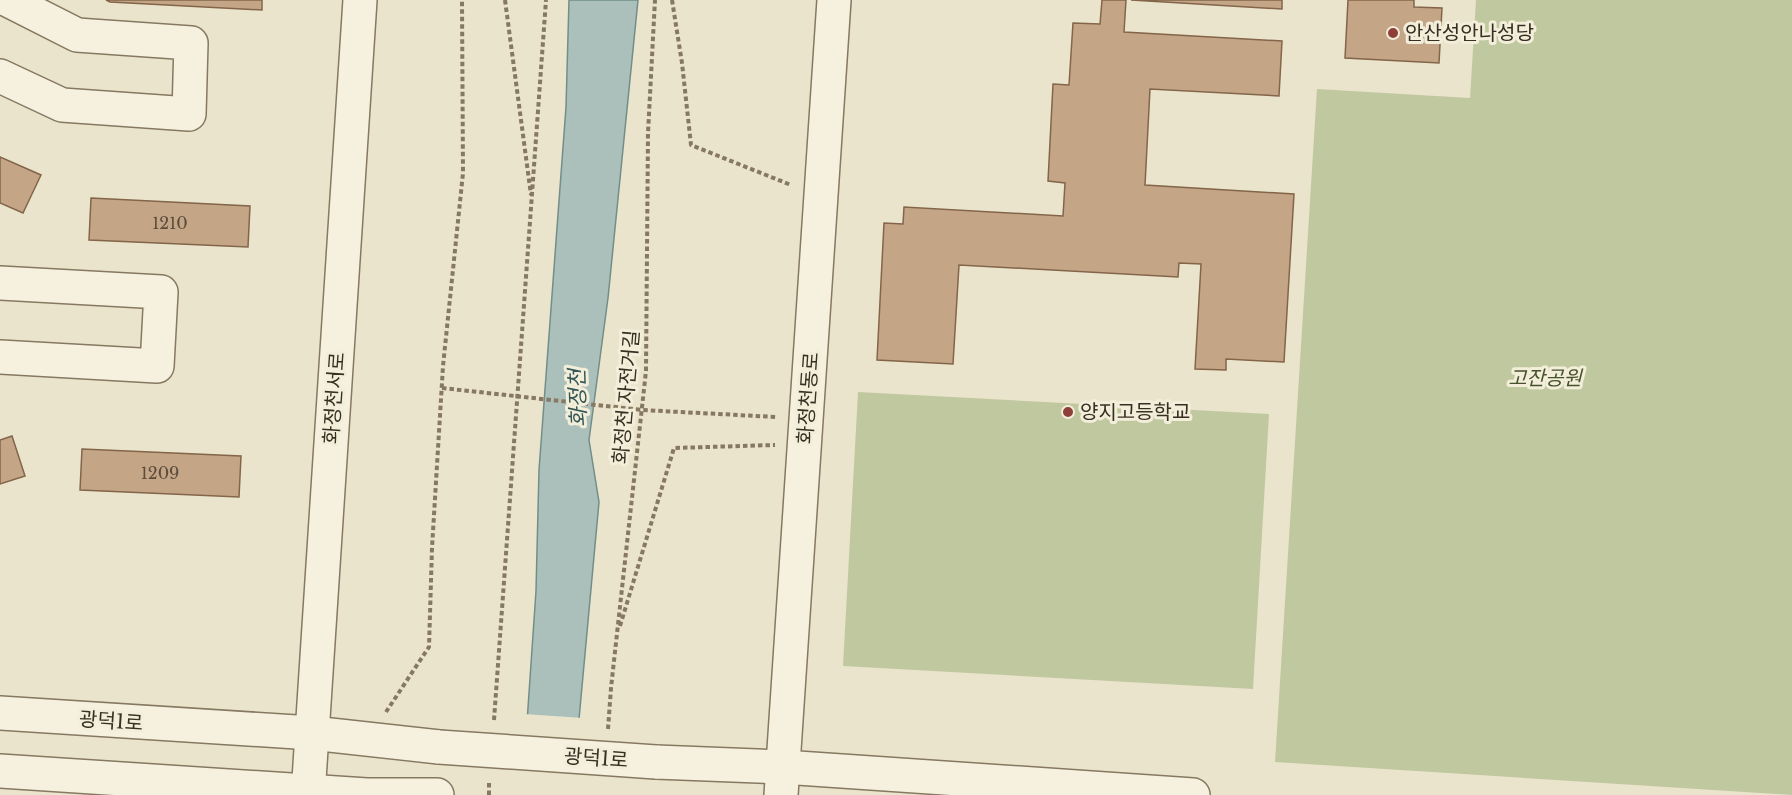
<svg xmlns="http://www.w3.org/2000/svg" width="1792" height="795" font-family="'Libre Baskerville','Noto Sans KR',serif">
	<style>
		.green { fill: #c0c8a0 }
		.water { fill: #abc0bb; stroke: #728e89; stroke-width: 1.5 }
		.pier { fill: #ebe4cc }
		.building { fill: #c4a586; stroke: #83654a; stroke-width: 1.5 }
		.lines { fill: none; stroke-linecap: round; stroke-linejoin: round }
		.minor-casing { stroke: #867861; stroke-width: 36 }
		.path { stroke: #867861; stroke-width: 4; stroke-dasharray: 4.5 3; stroke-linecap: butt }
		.minor { stroke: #f6f1de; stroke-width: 33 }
		.minor-bridge-casing { stroke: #867861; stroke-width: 36; stroke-linecap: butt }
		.minor-bridge { stroke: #f6f1de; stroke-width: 33 }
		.poi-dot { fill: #8f3e38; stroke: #f3eeda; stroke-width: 2 }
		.labels { text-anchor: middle; stroke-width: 6; stroke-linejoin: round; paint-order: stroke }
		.number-label { font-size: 16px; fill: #5b4c3c }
		.poi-label { font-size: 20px; fill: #382f23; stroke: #f3eeda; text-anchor: start }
		.park-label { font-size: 20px; font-style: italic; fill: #46532c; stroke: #f3eeda }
		.street-label { font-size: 20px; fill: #382f23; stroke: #f3eeda }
		.water-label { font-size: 21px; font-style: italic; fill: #345656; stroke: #f3eeda }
	</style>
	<rect width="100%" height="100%" fill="#ebe4cc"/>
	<g class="green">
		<polygon points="1476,0 1792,0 1792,795 1275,762 1317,89 1470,98"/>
		<polygon points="858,392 1269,414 1253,689 843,666"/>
	</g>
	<polygon class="water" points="569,0 638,0 608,298 589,440 599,502 572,795 522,795 536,591 539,470 566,107"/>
	<polygon class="pier" points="524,714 583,718 575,795 519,795"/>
	<g class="building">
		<polygon points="106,0 262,0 262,10 110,2"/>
		<polygon points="1102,0 1126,0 1124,32 1282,41 1279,96 1150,89 1145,185 1294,194 1284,362 1226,359 1226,370 1195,369 1201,264 1179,263 1178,277 959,265 953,364 877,360 884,223 903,224 904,207 1063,216 1065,183 1048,181 1053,84 1069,85 1073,23 1100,24"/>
		<polygon points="1131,0 1282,0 1282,9"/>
		<polygon points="1348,0 1414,0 1414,7 1442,8 1439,63 1345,58"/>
		<polygon points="0,157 41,175 23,213 0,203"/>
		<polygon points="91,198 250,206 248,247 89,240"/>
		<polygon points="12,436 25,476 0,484 0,440"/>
		<polygon points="82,449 241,456 239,497 80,490"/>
	</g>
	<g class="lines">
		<g class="minor-casing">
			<g id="minor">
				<polyline points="0,76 62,105 189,114 191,43 77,35 8,0"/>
				<polyline points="0,283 161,292 157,366 0,357"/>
				<polyline points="0,713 312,733 439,747"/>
				<polyline points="656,762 783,767 1193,795"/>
				<polyline points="0,771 367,795 437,795"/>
				<polyline points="308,795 360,0"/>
				<polyline points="781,795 834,0"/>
			</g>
		</g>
		<g class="path">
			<polyline points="505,0 531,195"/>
			<polyline points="672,0 682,63 691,145 791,185"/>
			<polyline points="442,388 642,410 776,417"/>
			<polyline points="620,626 674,448 775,445"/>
			<polyline points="386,712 429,647 432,548 443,366 463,173 462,0"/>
			<polyline points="494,720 546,0"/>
			<polyline points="608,729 611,688 646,371 648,133 655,0"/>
			<polyline points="489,795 489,782"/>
		</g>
		<use href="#minor" class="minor"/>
		<g class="minor-bridge-casing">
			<polyline id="minor-bridge" points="439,747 656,762"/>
		</g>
		<use href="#minor-bridge" class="minor-bridge"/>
	</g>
	<g class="poi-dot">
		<circle cx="1393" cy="33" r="6"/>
		<circle cx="1068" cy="412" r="6"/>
	</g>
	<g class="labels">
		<g class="number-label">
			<text x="170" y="229">1210</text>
			<text x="160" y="479">1209</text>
		</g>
		<g class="poi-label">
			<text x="1405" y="40">안산성안나성당</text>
			<text x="1080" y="419">양지고등학교</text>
		</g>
		<g class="park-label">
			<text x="1545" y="385">고잔공원</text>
		</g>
		<g class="street-label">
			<text transform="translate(626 397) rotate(-85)" y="7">화정천 자전거길</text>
			<text transform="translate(334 398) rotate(-86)" y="7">화정천서로</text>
			<text transform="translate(808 398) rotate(-86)" y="7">화정천동로</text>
			<text transform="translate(111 721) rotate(4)" y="7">광덕1로</text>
			<text transform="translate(596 758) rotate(4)" y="7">광덕1로</text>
		</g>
		<g class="water-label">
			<text transform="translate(578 398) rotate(-92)" y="7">화정천</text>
		</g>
	</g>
</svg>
